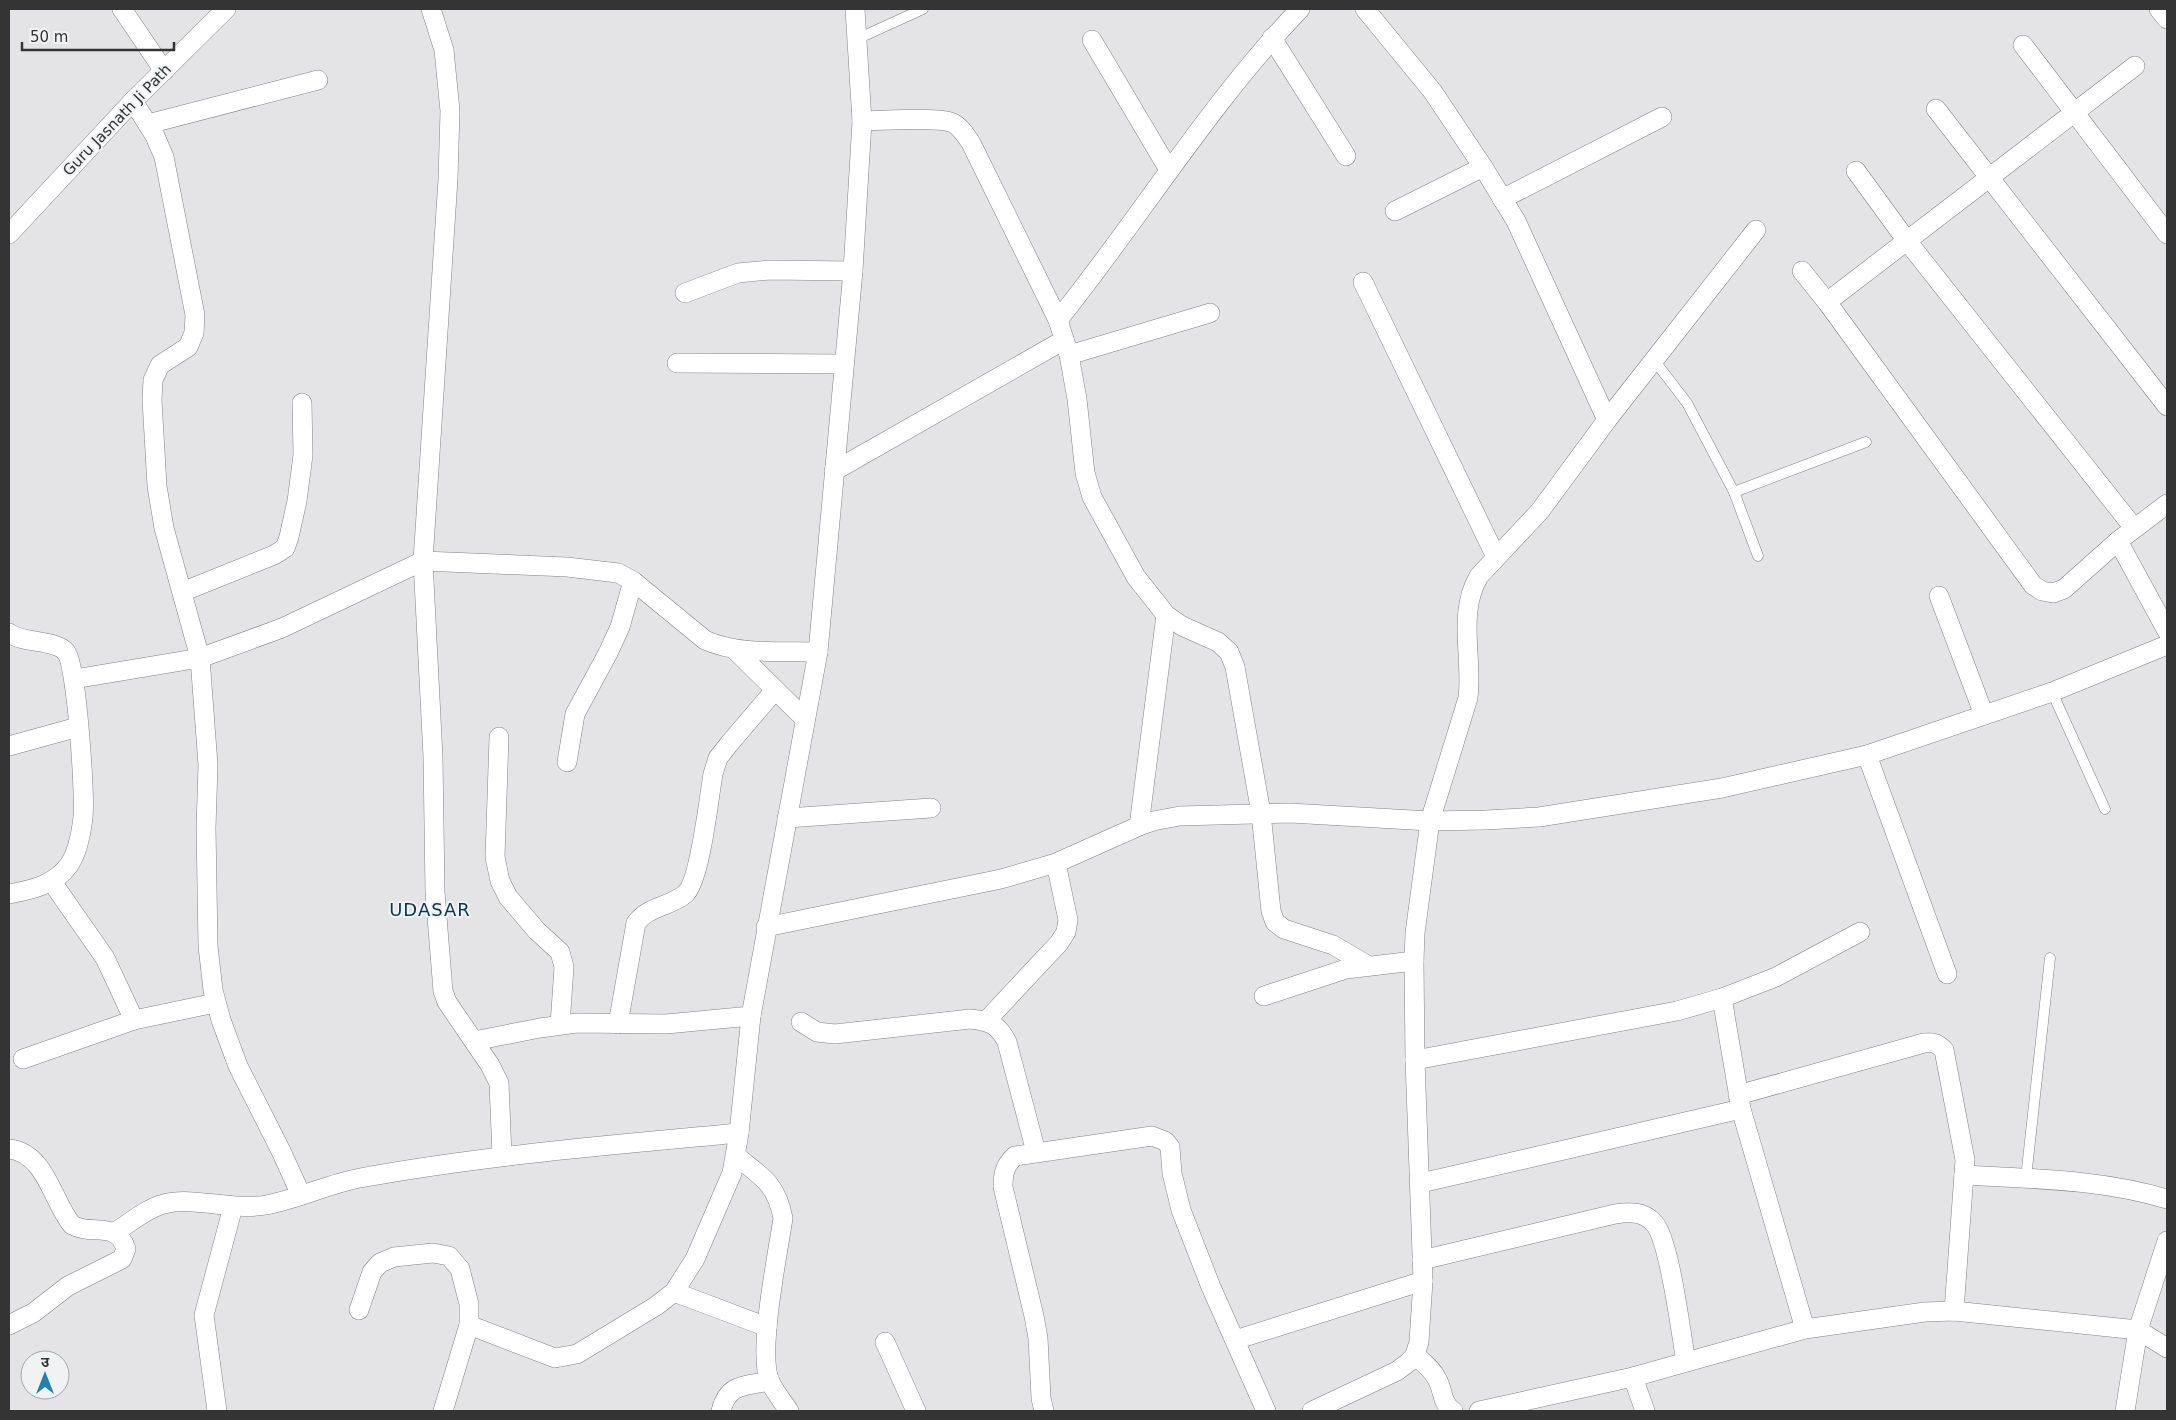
<svg xmlns="http://www.w3.org/2000/svg" width="2176" height="1420" font-family="'DejaVu Sans','Noto Sans Devanagari',sans-serif">
	<style>
		.lines { fill: none; stroke-linecap: round; stroke-linejoin: round }
		.lane-casing { stroke: #828385; stroke-width: 11 }
		.street-casing { stroke: #828385; stroke-width: 20 }
		.lane { stroke: #fff; stroke-width: 10 }
		.street { stroke: #fff; stroke-width: 19 }
		.labels { text-anchor: middle; stroke-width: 4; stroke-linejoin: round; paint-order: stroke }
		.street-label { font-size: 15px; fill: #343435; stroke: #f1f2f4 }
		.quarter-label { font-size: 18px; letter-spacing: 1px; fill: #08384c; stroke: #f1f2f4 }
	</style>
	<rect width="100%" height="100%" fill="#e4e4e7"/>
	<g class="lines">
		<g class="lane-casing">
			<g id="lane">
				<polyline points="857,39 923,9"/>
				<polyline points="1654,360 1687,403 1734,492 1758,556"/>
				<polyline points="1734,492 1866,442"/>
				<polyline points="2052,692 2105,809"/>
				<polyline points="2026,1178 2050,958"/>
			</g>
		</g>
		<g class="street-casing">
			<g id="street">
				<polyline points="122,9 164,71"/>
				<polyline points="431,9 444,50 450,111 448,179 423,561 433,757 435,892 443,991 447,1002 490,1065 499,1083 502,1156"/>
				<polyline points="1365,9 1433,92 1483,167 1516,221 1607,420"/>
				<polyline points="2159,9 2167,19"/>
				<polyline points="1272,38 1346,156"/>
				<polyline points="1092,40 1169,170"/>
				<polyline points="2023,45 2167,234"/>
				<polyline points="133,101 155,136 164,157 195,315 194,333 188,347 160,365 153,380 152,400 157,486 164,528 200,658 208,765 206,828 208,946 213,990 221,1020 238,1066 281,1151 301,1195"/>
				<polyline points="1936,109 2167,406"/>
				<path d="M862 121C882 121 936 116 953 123 961 127 966 136 971 143L1058 320 1069 355 1077 399 1085 473 1092 497 1136 577 1166 615 1182 626 1218 642 1229 652 1235 667 1261 813 1271 911 1275 922 1284 929 1333 945 1367 965"/>
				<polyline points="148,124 318,80"/>
				<polyline points="1856,171 1907,241 2134,528"/>
				<polyline points="1502,199 1662,117"/>
				<polyline points="1395,211 1483,167"/>
				<polyline points="9,234 133,101 226,9"/>
				<polyline points="1802,271 1827,302 2033,585 2042,591 2053,593 2064,589 2118,541 2167,504"/>
				<polyline points="1363,282 1496,557"/>
				<polyline points="685,293 738,273 769,270 853,271"/>
				<polyline points="1827,302 2135,66"/>
				<path d="M1058 320C1140 218 1209 104 1300 9"/>
				<polyline points="1069,355 1210,313"/>
				<polyline points="677,363 844,364"/>
				<polyline points="834,471 1064,340"/>
				<polyline points="2118,541 2167,631"/>
				<polyline points="182,592 274,555 285,548 289,537 297,501 303,455 302,403"/>
				<polyline points="1939,596 1984,715"/>
				<path d="M9 633C24 644 55 639 66 652 77 665 85 795 83 818 81 834 78 852 69 865 55 885 31 890 9 894"/>
				<polyline points="734,649 805,719"/>
				<path d="M74 679 200 658 282 628 423 561 567 567 618 573 633 581 705 640C737 655 783 651 818 652"/>
				<polyline points="499,737 495,857 500,881 508,897 537,931 560,952 564,967 560,1025"/>
				<polyline points="9,746 78,727"/>
				<polyline points="1867,755 1947,974"/>
				<polyline points="567,762 575,714 608,653 620,627 633,581"/>
				<polyline points="787,818 931,808"/>
				<polyline points="1139,826 1166,615"/>
				<polyline points="52,882 105,958 134,1020"/>
				<polyline points="766,927 1001,879 1056,863 1139,826 1153,821 1180,816 1290,813 1430,821 1486,820 1539,817 1722,788 1867,755 2052,692 2167,645"/>
				<polyline points="1264,996 1346,969 1414,961"/>
				<polyline points="1722,998 1741,1109 1805,1329"/>
				<polyline points="986,1021 1059,943 1066,932 1068,920 1056,863"/>
				<path d="M801 1022 817 1032 835 1034 970 1019C989 1021 998 1024 1007 1042L1036 1152"/>
				<path d="M618 1024 636 923C648 906 670 907 685 894 700 882 709 797 713 774L718 758 729 744 775 690"/>
				<polyline points="474,1041 540,1028 577,1023 666,1024 751,1016"/>
				<polyline points="23,1059 134,1020 215,1003"/>
				<polyline points="1415,1060 1677,1011 1722,998 1776,977 1860,932"/>
				<path d="M1738 1095 1924 1043C1933 1042 1937 1043 1944 1050L1965 1160 1954 1311"/>
				<path d="M9 1149C46 1153 52 1201 72 1225 92 1236 117 1220 126 1249L122 1259 68 1286 33 1313 9 1325"/>
				<path d="M736 1156C762 1177 776 1183 783 1218 778 1253 757 1353 770 1382 775 1392 783 1402 789 1411"/>
				<path d="M1964 1175C2033 1179 2100 1179 2167 1199"/>
				<polyline points="1421,1183 1741,1109"/>
				<path d="M115 1232C130 1223 147 1208 164 1204 193 1196 232 1211 266 1205 298 1199 328 1184 360 1178 486 1155 612 1145 739 1133"/>
				<path d="M1422 1260 1615 1214C1630 1212 1643 1211 1654 1223 1670 1240 1681 1335 1686 1362"/>
				<polyline points="674,1292 767,1327"/>
				<polyline points="359,1310 372,1272 380,1263 394,1257 433,1253 449,1256 460,1269 469,1304 469,1325 443,1411"/>
				<polyline points="469,1325 555,1358 577,1354 656,1306 674,1292 695,1259 732,1173 739,1133 751,1016 818,652 853,271 862,121 855,9"/>
				<polyline points="1235,1340 1423,1281"/>
				<polyline points="885,1342 916,1411"/>
				<path d="M1415 1355C1423 1362 1432 1369 1437 1379 1444 1391 1441 1403 1453 1411"/>
				<polyline points="1633,1377 1645,1411"/>
				<polyline points="217,1411 204,1315 233,1207"/>
				<path d="M721 1411C728 1383 745 1386 770 1381"/>
				<path d="M1044 1411 1041 1398 1038 1338 1034 1316 1003 1187C1003 1173 1005 1165 1015 1156L1152 1136 1165 1141 1170 1147 1172 1173 1181 1210 1211 1287 1266 1411"/>
				<path d="M1312 1411 1397 1371 1409 1362 1415 1355 1419 1342 1423 1281 1415 1060 1414 961 1415 933 1430 821 1468 698C1473 657 1457 613 1479 576L1540 511 1607 420 1756 230"/>
				<polyline points="1479,1411 1633,1377 1805,1329 1925,1312 1954,1311 2138,1330 2167,1348"/>
				<polyline points="2125,1411 2138,1330 2167,1241"/>
			</g>
		</g>
		<use href="#lane" class="lane"/>
		<use href="#street" class="street"/>
	</g>
	<g class="labels">
		<g class="street-label">
			<text transform="translate(117 120) rotate(-46)" y="5">Guru Jasnath Ji Path</text>
		</g>
		<g class="quarter-label">
			<text x="430" y="916">UDASAR</text>
		</g>
	</g>
	<rect width="2176" height="1420" fill="none" stroke="#343435" stroke-width="20"/>
	<g transform="translate(45 1375)"><circle r="24" fill="#f1f2f4" stroke="#a5a6a8"/>
	<path d="M0-4L9 19L0 12L-9 19Z" fill="#1e83ad"/>
	<text y="-8" font-size="14" font-weight="bold" text-anchor="middle" fill="#343435">उ</text>
	</g>
	<path d="M22 42v8h152v-8" fill="none" stroke="#343435" stroke-width="2.5"/>
	<text x="30" y="42" font-size="15" fill="#343435" stroke="#f1f2f4" stroke-width="4" paint-order="stroke">50 m</text>
</svg>
